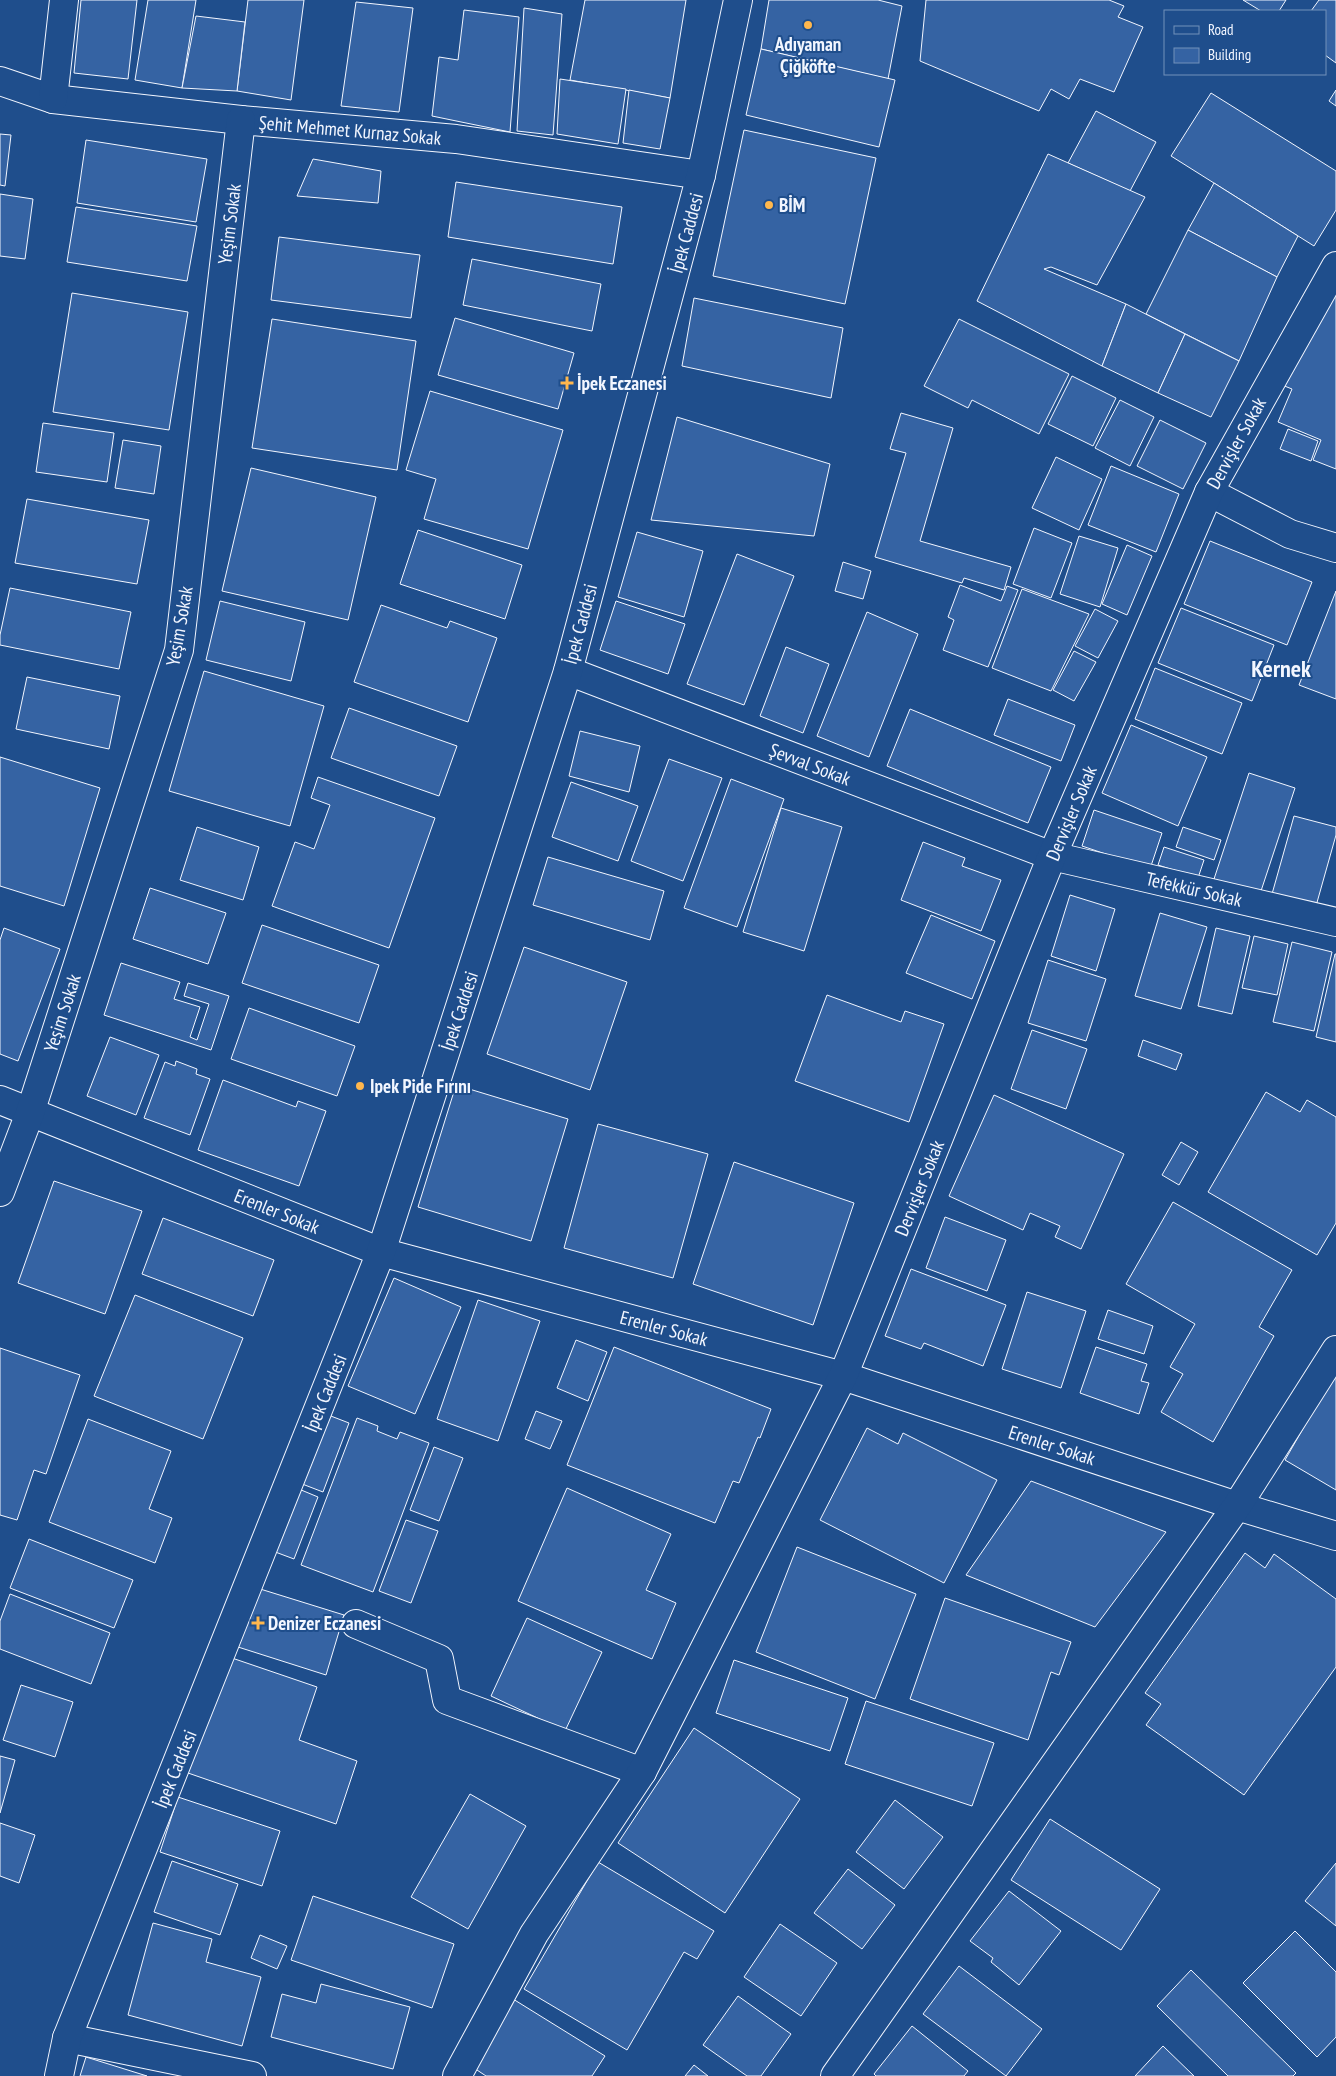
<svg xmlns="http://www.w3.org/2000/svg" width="1336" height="2076" font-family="'PT Sans Narrow',sans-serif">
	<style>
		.building { fill: #3563a3; stroke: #f2f6ff }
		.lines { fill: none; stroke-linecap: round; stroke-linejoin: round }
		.minor-casing { stroke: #f2f6ff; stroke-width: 30 }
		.major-casing { stroke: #f2f6ff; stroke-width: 30 }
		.minor { stroke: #1f4e8c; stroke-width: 28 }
		.major { stroke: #1f4e8c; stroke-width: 28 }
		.poi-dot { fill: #ffb74d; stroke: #1f4e8c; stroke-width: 2 }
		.labels { text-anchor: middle; stroke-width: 4; stroke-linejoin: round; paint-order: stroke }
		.poi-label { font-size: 19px; font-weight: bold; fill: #f2f6ff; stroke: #1f4e8c; text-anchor: start }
		.street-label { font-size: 19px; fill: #f2f6ff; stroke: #1f4e8c }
		.district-label { font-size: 24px; font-weight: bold; fill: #f2f6ff; stroke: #1f4e8c }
	</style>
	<rect width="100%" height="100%" fill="#1f4e8c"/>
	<g class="building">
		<polygon points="81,0 137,0 128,79 74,73"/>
		<polygon points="148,0 196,0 182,88 135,80"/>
		<polygon points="248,0 304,0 291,100 237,91"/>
		<polygon points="585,0 686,0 670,98 570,80"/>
		<polygon points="769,0 878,0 902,6 888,79 761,49"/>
		<polygon points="926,0 1109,0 1124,6 1118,17 1143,27 1114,92 1080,79 1069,99 1051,89 1039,111 920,61"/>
		<polygon points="1243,0 1286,0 1279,11 1261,11"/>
		<polygon points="1319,0 1336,0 1336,63 1325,55 1325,11 1311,11"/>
		<polygon points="356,2 413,8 399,112 341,106"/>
		<polygon points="524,8 562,14 553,135 517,131"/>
		<polygon points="464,10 519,17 510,132 432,116 439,57 458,60"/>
		<polygon points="196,16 245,22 237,91 182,88"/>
		<polygon points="761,49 895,80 879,147 746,115"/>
		<polygon points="560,79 626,89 618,144 557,134"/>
		<polygon points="629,90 670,98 660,149 623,143"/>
		<polygon points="1336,90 1336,106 1329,101"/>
		<polygon points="1211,93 1336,171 1336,210 1314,246 1171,156"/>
		<polygon points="1096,111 1156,142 1130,191 1068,163"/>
		<polygon points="744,130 876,158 845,304 713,276"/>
		<polygon points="0,134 11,135 5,186 0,185"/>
		<polygon points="86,140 207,159 196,222 77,203"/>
		<polygon points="1048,154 1145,197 1097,285 1051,267 1044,269 1126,304 1102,366 977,301"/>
		<polygon points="313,159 381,171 378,203 297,196"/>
		<polygon points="456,182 622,207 613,264 448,237"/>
		<polygon points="1214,183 1298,236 1277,277 1188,230"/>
		<polygon points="0,194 33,199 25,259 0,256"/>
		<polygon points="76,207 197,226 187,281 67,262"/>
		<polygon points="1188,230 1277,277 1239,361 1146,314"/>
		<polygon points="279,237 420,255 411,318 271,300"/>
		<polygon points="472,259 601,284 592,331 463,305"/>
		<polygon points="1336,288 1336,469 1313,460 1321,440 1278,422 1292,389 1282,385"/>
		<polygon points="72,293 188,312 169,430 53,412"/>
		<polygon points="694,298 843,328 831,398 682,366"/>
		<polygon points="1126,304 1185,334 1158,393 1102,366"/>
		<polygon points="455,318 574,353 558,409 438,375"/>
		<polygon points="272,319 416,341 397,470 252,448"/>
		<polygon points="959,319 1069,374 1039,434 972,400 968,408 924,386"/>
		<polygon points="1185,334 1239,361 1211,417 1158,393"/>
		<polygon points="1072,376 1116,398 1093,446 1048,424"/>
		<polygon points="430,391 563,430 528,549 424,519 436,479 406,470"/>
		<polygon points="1120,400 1154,417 1130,466 1095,448"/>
		<polygon points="901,413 953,428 920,541 1011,567 1004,590 964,578 962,583 875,557 906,453 890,449"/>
		<polygon points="677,417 830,464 814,536 651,520"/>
		<polygon points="1160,420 1206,443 1183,489 1137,466"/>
		<polygon points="43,423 114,433 107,482 36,472"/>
		<polygon points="1288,429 1318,441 1311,461 1280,449"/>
		<polygon points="123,440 161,446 154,494 115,488"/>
		<polygon points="1056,457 1102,479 1079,530 1032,508"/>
		<polygon points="1111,466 1179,494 1156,552 1088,525"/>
		<polygon points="251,468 376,497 348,620 222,591"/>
		<polygon points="27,499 149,520 137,584 15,563"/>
		<polygon points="1034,528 1072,543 1051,598 1013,584"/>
		<polygon points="418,530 522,565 505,619 400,584"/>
		<polygon points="637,532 703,551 684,617 618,597"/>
		<polygon points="1079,536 1118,548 1100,607 1060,594"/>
		<polygon points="1210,541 1312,582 1287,645 1184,604"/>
		<polygon points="1127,545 1152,556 1127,615 1102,604"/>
		<polygon points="737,554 794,576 744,705 687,684"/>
		<polygon points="843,562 871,571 863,599 835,591"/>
		<polygon points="960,585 1001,601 1007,586 1018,590 988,667 943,650 954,620 948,617"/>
		<polygon points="10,588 131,612 119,669 0,645 0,635"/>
		<polygon points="1022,589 1089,614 1051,691 992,668"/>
		<polygon points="1336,591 1336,699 1299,685"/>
		<polygon points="220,601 305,622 291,681 206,660"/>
		<polygon points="616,601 685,624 668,674 600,650"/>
		<polygon points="381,605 447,628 450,621 497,638 468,722 354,682"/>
		<polygon points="1181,608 1274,645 1252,701 1158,663"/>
		<polygon points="1095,609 1118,621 1098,658 1075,646"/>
		<polygon points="867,612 918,634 869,757 817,736"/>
		<polygon points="786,647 829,664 803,733 760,716"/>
		<polygon points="1074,651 1096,662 1074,701 1053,690"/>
		<polygon points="1155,668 1242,703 1222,754 1135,719"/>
		<polygon points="204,671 324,706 290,826 169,791"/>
		<polygon points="27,677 120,696 109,749 16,729"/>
		<polygon points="1008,699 1075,725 1061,761 994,735"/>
		<polygon points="349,708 457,746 439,796 331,758"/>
		<polygon points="910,709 1051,767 1028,823 887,766"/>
		<polygon points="1131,725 1207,757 1178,826 1102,793"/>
		<polygon points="580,731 640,746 629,792 569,776"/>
		<polygon points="0,757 100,788 64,906 0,886"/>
		<polygon points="669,759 722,778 683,881 631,861"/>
		<polygon points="1249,773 1295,788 1260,894 1214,879"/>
		<polygon points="318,777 435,818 389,948 272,906 295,842 314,849 330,805 311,798"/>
		<polygon points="731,779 784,799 737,927 684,908"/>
		<polygon points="571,782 638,806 618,861 552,837"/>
		<polygon points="781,808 842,827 804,951 743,932"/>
		<polygon points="1094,810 1162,833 1150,869 1082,846"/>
		<polygon points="1294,816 1336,827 1336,835 1316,906 1272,894"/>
		<polygon points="197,827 259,847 243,900 180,880"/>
		<polygon points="1183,827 1221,840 1214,860 1176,847"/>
		<polygon points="923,842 965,858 962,866 1001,880 981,931 901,900"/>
		<polygon points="1164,847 1204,860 1198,878 1158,865"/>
		<polygon points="548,857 664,891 650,940 533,905"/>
		<polygon points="150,888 226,913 208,964 133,939"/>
		<polygon points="1070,895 1115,909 1096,971 1051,956"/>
		<polygon points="1160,913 1207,927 1181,1009 1135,996"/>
		<polygon points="931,915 995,941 972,999 906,973"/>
		<polygon points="262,925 379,965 359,1023 242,983"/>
		<polygon points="4,928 60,949 18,1061 0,1054 0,940"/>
		<polygon points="1216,928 1250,936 1232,1014 1198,1006"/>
		<polygon points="1254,936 1288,944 1277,995 1242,988"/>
		<polygon points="1292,942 1332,952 1314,1031 1273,1022"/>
		<polygon points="524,947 627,982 590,1090 487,1054"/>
		<polygon points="1335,954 1336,954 1336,1042 1316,1037"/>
		<polygon points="1048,960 1106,979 1086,1041 1028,1023"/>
		<polygon points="121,963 180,982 174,999 200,1007 190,1037 197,1040 209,1004 184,996 188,983 229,996 211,1050 104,1015"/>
		<polygon points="827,995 901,1022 905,1011 944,1024 909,1122 795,1081"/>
		<polygon points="249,1008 355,1046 337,1096 231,1059"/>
		<polygon points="1032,1030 1087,1049 1066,1109 1011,1089"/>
		<polygon points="110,1037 159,1055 136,1115 87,1096"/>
		<polygon points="1143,1040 1182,1054 1176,1070 1138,1056"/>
		<polygon points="176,1061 197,1069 196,1074 210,1079 190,1135 144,1118 165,1062 175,1066"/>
		<polygon points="223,1080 296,1107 298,1101 326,1111 299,1186 198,1150"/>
		<polygon points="456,1085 568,1119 531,1241 418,1207"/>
		<polygon points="1266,1092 1300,1112 1307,1100 1336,1117 1336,1223 1317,1255 1208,1192"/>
		<polygon points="994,1095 1124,1154 1081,1249 1055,1237 1060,1226 1030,1213 1023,1230 949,1196"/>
		<polygon points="598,1124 708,1154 673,1278 564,1248"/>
		<polygon points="1181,1142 1198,1152 1179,1185 1162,1175"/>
		<polygon points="734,1162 854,1203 813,1325 693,1284"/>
		<polygon points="54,1181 142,1211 105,1314 18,1283"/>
		<polygon points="1173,1202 1292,1270 1259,1327 1274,1336 1213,1442 1161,1412 1183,1374 1170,1367 1195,1324 1126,1284"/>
		<polygon points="945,1217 1006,1240 987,1291 926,1268"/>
		<polygon points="163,1218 274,1260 253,1316 142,1274"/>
		<polygon points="911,1269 1006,1305 983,1366 924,1343 921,1349 885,1336"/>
		<polygon points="394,1278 461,1307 415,1414 348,1386"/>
		<polygon points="1027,1292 1086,1311 1061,1388 1002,1369"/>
		<polygon points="135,1295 243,1338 203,1439 94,1396"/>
		<polygon points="478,1300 540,1321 498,1441 437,1419"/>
		<polygon points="1108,1310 1153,1326 1144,1354 1098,1339"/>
		<polygon points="576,1340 607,1352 588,1401 557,1388"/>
		<polygon points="614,1347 771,1409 760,1438 758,1437 739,1483 733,1481 715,1523 567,1465"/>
		<polygon points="1096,1347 1147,1364 1141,1381 1149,1383 1139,1414 1080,1393"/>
		<polygon points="0,1348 80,1375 46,1474 34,1470 17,1520 0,1515"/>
		<polygon points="1336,1371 1336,1490 1285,1460"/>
		<polygon points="536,1411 562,1421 550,1449 525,1439"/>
		<polygon points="323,1413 349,1423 323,1492 297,1482"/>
		<polygon points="357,1418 378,1426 377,1431 397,1439 400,1432 429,1443 373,1592 301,1565"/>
		<polygon points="88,1419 171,1451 149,1509 172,1518 155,1563 49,1522"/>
		<polygon points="867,1428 898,1444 903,1433 997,1480 944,1583 820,1520"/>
		<polygon points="434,1447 463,1458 439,1521 410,1510"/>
		<polygon points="1031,1481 1166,1532 1095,1627 966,1575"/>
		<polygon points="294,1487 318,1497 294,1559 270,1550"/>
		<polygon points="567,1488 671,1534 646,1590 676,1603 652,1659 518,1601"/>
		<polygon points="406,1520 438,1531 411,1603 379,1591"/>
		<polygon points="29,1539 133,1580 114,1628 10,1588"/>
		<polygon points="797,1547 916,1594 875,1699 756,1652"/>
		<polygon points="1245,1553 1265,1568 1274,1554 1336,1599 1336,1667 1244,1795 1146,1725 1161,1704 1145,1693"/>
		<polygon points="257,1588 344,1615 326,1675 238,1647"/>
		<polygon points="10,1594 110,1633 91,1684 0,1649 0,1621"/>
		<polygon points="945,1598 1071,1642 1059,1675 1051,1672 1028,1740 910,1699"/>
		<polygon points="527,1618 602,1652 565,1731 491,1696"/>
		<polygon points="229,1657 317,1687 299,1740 357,1761 336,1824 188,1773"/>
		<polygon points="734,1660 848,1698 830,1751 716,1713"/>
		<polygon points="21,1685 73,1702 55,1757 3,1740"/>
		<polygon points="866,1701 994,1743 972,1806 845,1764"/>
		<polygon points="694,1728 800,1799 725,1913 618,1843"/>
		<polygon points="0,1756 15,1760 0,1813"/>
		<polygon points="470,1794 526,1826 468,1929 411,1897"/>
		<polygon points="178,1797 280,1831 262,1886 160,1852"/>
		<polygon points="895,1800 943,1837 904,1889 856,1852"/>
		<polygon points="1050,1819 1160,1889 1121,1950 1011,1880"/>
		<polygon points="0,1823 35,1835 19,1883 0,1876"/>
		<polygon points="172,1861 238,1884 220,1935 154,1912"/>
		<polygon points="598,1862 714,1931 697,1959 684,1952 627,2050 524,1989"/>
		<polygon points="1336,1863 1336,1926 1305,1901"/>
		<polygon points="848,1869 895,1905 862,1949 814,1913"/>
		<polygon points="1009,1891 1061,1931 1019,1985 991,1962 993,1958 970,1941"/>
		<polygon points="313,1896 454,1944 432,2008 291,1960"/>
		<polygon points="153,1923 212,1939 206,1962 261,1977 242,2046 128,2015"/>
		<polygon points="780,1924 837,1963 801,2016 744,1977"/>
		<polygon points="1295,1931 1336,1972 1336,2037 1317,2057 1243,1983"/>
		<polygon points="260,1935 287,1946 277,1969 251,1958"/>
		<polygon points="959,1966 1042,2029 1006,2076 923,2014"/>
		<polygon points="1191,1970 1296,2073 1293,2076 1228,2076 1157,2006"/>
		<polygon points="321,1984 410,2007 393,2069 271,2037 282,1994 316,2003"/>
		<polygon points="738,1996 791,2034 761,2076 747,2076 703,2045"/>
		<polygon points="513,1999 605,2056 592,2076 486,2076 471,2066"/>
		<polygon points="912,2026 968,2071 964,2076 876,2076 874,2074"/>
		<polygon points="1163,2046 1194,2076 1135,2076"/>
		<polygon points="86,2057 147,2076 80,2076"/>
		<polygon points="694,2065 708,2076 685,2076"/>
	</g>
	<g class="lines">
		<g class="minor-casing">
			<g id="minor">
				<polyline points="0,81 53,99 241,120 456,139 701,175"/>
				<polyline points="53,99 64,0"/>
				<polyline points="1209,492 1290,534 1336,548"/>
				<polyline points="568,671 1052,856 1336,922"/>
				<polyline points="0,1100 381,1252 843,1376 1237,1506 1336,1536"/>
				<polyline points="0,1192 30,1113 179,650 241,120"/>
				<polyline points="356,1624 439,1659 447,1700 642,1772"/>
				<polyline points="67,2038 252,2076"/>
				<polyline points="457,2076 534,1934 642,1772 843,1376 1052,856 1209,492 1336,266"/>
				<polyline points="835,2076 1237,1506 1336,1350"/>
			</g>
		</g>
		<g class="major-casing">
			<polyline id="major" points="59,2076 67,2038 381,1252 568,671 701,175 738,0"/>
		</g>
		<use href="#minor" class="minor"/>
		<use href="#major" class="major"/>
	</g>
	<g class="poi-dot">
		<circle cx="808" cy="25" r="5"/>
		<circle cx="769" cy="205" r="5"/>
		<path d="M564.5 375.5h5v5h5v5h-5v5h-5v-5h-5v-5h5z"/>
		<circle cx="360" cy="1086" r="5"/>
		<path d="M255.5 1615.5h5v5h5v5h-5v5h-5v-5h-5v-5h5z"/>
	</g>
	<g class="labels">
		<g class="poi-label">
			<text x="808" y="51" text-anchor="middle">Adıyaman<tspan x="808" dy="22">Çiğköfte</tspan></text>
			<text x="779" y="212">BİM</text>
			<text x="577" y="390">İpek Eczanesi</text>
			<text x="370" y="1093">Ipek Pide Fırını</text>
			<text x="268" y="1630">Denizer Eczanesi</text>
		</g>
		<g class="street-label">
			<text transform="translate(350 130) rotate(5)" y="7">Şehit Mehmet Kurnaz Sokak</text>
			<text transform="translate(229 224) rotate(-83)" y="7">Yeşim Sokak</text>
			<text transform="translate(686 233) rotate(-75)" y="7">İpek Caddesi</text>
			<text transform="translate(1236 443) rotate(-61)" y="7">Dervişler Sokak</text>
			<text transform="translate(580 624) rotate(-75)" y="7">İpek Caddesi</text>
			<text transform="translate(179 626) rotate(-80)" y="7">Yeşim Sokak</text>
			<text transform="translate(810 764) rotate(21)" y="7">Şevval Sokak</text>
			<text transform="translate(1071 813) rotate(-67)" y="7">Dervişler Sokak</text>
			<text transform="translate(1194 889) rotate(13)" y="7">Tefekkür Sokak</text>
			<text transform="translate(459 1011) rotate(-72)" y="7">İpek Caddesi</text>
			<text transform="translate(62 1013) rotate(-72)" y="7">Yeşim Sokak</text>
			<text transform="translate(919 1188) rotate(-68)" y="7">Dervişler Sokak</text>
			<text transform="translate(277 1211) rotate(22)" y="7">Erenler Sokak</text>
			<text transform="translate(664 1328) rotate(15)" y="7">Erenler Sokak</text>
			<text transform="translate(325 1393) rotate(-68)" y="7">İpek Caddesi</text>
			<text transform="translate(1052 1445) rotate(18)" y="7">Erenler Sokak</text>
			<text transform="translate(175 1769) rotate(-68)" y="7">İpek Caddesi</text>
		</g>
		<g class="district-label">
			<text x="1281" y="677">Kernek</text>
		</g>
	</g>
	<rect x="1164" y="10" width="162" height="65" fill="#1f4e8c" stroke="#7391ba"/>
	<rect x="1174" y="26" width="25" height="8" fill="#1f4e8c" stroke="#7391ba"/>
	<text x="1208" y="35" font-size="15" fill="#f2f6ff">Road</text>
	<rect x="1174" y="48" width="25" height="15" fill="#3563a3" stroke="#7391ba"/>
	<text x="1208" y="60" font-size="15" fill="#f2f6ff">Building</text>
</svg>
